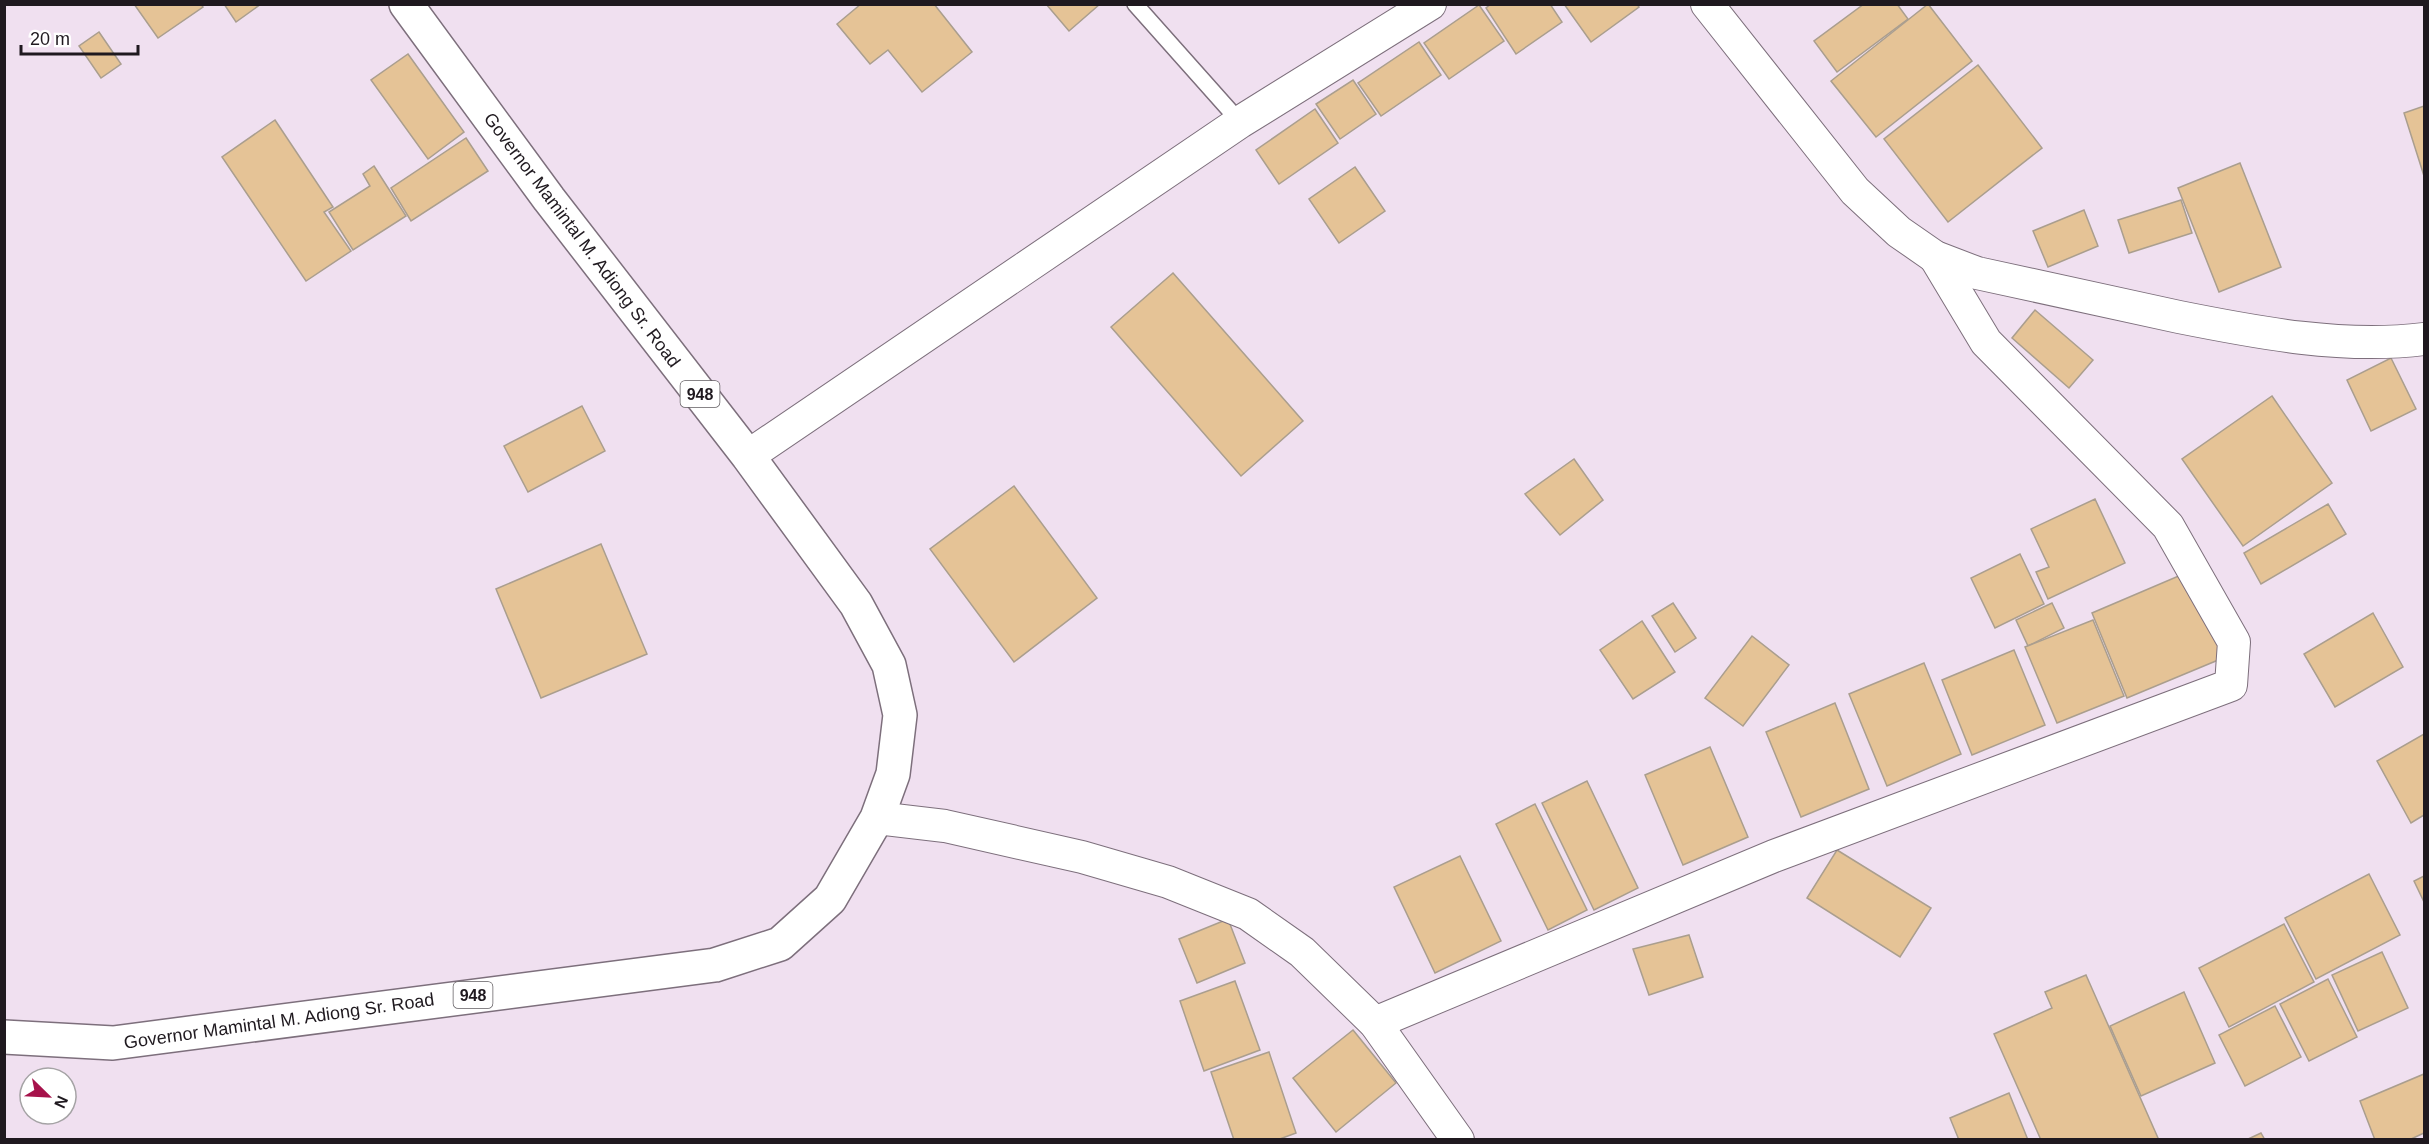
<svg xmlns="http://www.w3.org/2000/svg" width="2429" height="1144" font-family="Arial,sans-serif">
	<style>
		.building { fill: #e5c396; stroke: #aa9e8e; stroke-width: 1.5 }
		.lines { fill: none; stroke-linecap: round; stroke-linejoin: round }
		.service-casing { stroke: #7d6f7c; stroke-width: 18 }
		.minor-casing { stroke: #7d6f7c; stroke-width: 34 }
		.primary-casing { stroke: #7d6f7c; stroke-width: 36 }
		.service { stroke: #fff; stroke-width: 15 }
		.minor { stroke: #fff; stroke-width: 32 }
		.primary { stroke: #fff; stroke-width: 33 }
		.labels { text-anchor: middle; stroke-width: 4.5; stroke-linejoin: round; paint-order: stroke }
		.shield { fill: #fff; stroke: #625e62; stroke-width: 1.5 }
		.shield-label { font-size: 16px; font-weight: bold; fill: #1f191f }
		.street-label { font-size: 18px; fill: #1f191f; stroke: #fff }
	</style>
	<rect width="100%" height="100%" fill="#f0e0f0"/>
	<g class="building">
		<polygon points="134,4 201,4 203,7 158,38"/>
		<polygon points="224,4 261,4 236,22"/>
		<polygon points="861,4 934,4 972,52 922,92 888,50 870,64 837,24"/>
		<polygon points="1046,4 1100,4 1069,31"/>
		<polygon points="1491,4 1550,4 1562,22 1516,54 1486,8"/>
		<polygon points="1564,4 1637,4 1639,7 1591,42"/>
		<polygon points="1864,4 1897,4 1908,19 1837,72 1814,41"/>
		<polygon points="1928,4 1972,61 1876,137 1831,81"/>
		<polygon points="1479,5 1504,41 1449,79 1424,43"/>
		<polygon points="99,32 121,64 101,78 79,46"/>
		<polygon points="1419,42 1441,75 1381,116 1358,83"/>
		<polygon points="408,54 464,132 428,159 371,80"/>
		<polygon points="1978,65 2042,148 1948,222 1884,139"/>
		<polygon points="1353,80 1376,114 1340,139 1316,104"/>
		<polygon points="2424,106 2424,176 2404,113"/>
		<polygon points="1315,109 1338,143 1279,184 1256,150"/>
		<polygon points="275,120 333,207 324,212 351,251 306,281 222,157"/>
		<polygon points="466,138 488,171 411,221 391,188"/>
		<polygon points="2240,163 2281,267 2219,292 2178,188"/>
		<polygon points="374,166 406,216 353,250 329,212 370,186 363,174"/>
		<polygon points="1355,167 1385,211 1339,243 1309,199"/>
		<polygon points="2181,200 2192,233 2129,253 2118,220"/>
		<polygon points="2084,210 2098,246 2048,267 2033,231"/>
		<polygon points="1173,273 1303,421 1241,476 1111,327"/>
		<polygon points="2035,310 2093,360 2069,388 2012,338"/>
		<polygon points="2391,358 2416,409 2371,431 2347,380"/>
		<polygon points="2272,396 2332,483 2243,546 2182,459"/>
		<polygon points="582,406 605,451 528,492 504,446"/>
		<polygon points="1574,459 1603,500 1560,535 1525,494"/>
		<polygon points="1014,486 1097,598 1014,662 930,549"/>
		<polygon points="2095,499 2125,563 2048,599 2036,572 2049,567 2031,529"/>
		<polygon points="2328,504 2346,534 2261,584 2244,553"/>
		<polygon points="601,544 647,654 541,698 496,589"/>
		<polygon points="2020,554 2044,604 1995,628 1971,578"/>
		<polygon points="2188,572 2223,658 2127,698 2092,613"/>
		<polygon points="1673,603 1696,638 1675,652 1652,616"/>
		<polygon points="2052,603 2064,628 2028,646 2016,620"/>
		<polygon points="2373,613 2403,667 2335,707 2304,654"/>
		<polygon points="2093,620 2124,696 2057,723 2025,647"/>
		<polygon points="1642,621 1675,672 1633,699 1600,650"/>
		<polygon points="1752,636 1789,665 1743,726 1705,698"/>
		<polygon points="2014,650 2045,725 1972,755 1942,680"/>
		<polygon points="1924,663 1961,754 1887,786 1849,694"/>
		<polygon points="1835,703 1869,789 1801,817 1766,732"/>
		<polygon points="2424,734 2424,815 2411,823 2377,761"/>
		<polygon points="1710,747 1748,837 1683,865 1645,775"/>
		<polygon points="1587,781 1638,888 1594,910 1542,803"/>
		<polygon points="1535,804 1587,910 1548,930 1496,824"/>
		<polygon points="1837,850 1931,908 1900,957 1807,898"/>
		<polygon points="1460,856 1501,941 1435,973 1394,887"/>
		<polygon points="2369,874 2400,935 2316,979 2285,918"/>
		<polygon points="2424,876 2424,902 2414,881"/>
		<polygon points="1228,919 1245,963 1197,983 1179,939"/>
		<polygon points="2284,924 2314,982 2229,1027 2199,968"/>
		<polygon points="1689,935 1703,977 1649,995 1633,949"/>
		<polygon points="2382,952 2408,1008 2358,1031 2332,975"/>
		<polygon points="2086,975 2158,1138 2155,1140 2041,1140 1994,1034 2052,1008 2045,992"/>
		<polygon points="2328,979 2357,1037 2309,1061 2280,1004"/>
		<polygon points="1235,981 1260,1050 1204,1071 1180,1001"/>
		<polygon points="2184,992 2215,1063 2141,1096 2110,1026"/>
		<polygon points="2275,1006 2301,1057 2245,1086 2219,1035"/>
		<polygon points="1353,1030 1396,1083 1336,1132 1293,1078"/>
		<polygon points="1269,1052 1296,1133 1277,1140 1234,1140 1211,1072"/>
		<polygon points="2424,1074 2424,1133 2409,1140 2375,1140 2360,1101"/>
		<polygon points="2009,1093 2028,1140 1959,1140 1950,1118"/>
		<polygon points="2261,1133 2265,1140 2246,1140"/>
	</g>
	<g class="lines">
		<g class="service-casing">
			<polyline id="service" points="1135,4 1240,122"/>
		</g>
		<g class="minor-casing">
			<g id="minor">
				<path d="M1707 4 1855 191 1899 232 1935 257 1977 273C2045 288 2112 303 2179 317 2259 333 2343 349 2424 339"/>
				<polyline points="748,456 1240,122 1430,4"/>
				<polyline points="877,818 945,826 1082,857 1168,882 1248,914 1302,952 1375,1023 1458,1140"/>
				<polyline points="1375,1023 1774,856 2231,685 2234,642 2168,526 1986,342 1935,257"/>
			</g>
		</g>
		<g class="primary-casing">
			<polyline id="primary" points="4,1037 113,1043 715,965 780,944 830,899 877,818 893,774 900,715 889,665 856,604 748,456 549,199 406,4"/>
		</g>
		<use href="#service" class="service"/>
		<use href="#minor" class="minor"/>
		<use href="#primary" class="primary"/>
	</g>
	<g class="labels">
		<g class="shield">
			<rect x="680.5" y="381" width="39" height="26" rx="4.5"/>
			<rect x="453.5" y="982" width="39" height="26" rx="4.5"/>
		</g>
		<g class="shield-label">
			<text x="700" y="400">948</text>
			<text x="473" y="1001">948</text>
		</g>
		<g class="street-label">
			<text transform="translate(582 240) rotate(53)" y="6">Governor Mamintal M. Adiong Sr. Road</text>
			<text transform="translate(279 1021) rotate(-8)" y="6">Governor Mamintal M. Adiong Sr. Road</text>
		</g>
	</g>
	<rect width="2429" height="1144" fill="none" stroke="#1f191f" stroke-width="12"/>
	<g transform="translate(48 1096) rotate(114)"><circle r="28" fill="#ffffff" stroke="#a5a3a5" stroke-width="1.5"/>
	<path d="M0-4.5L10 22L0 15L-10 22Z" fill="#a6124b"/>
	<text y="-9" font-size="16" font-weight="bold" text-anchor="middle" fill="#1f191f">N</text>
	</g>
	<path d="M21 45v9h117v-9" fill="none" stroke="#1f191f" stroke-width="3"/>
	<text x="30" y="45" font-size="18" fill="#1f191f" stroke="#ffffff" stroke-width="4.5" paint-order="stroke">20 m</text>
</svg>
